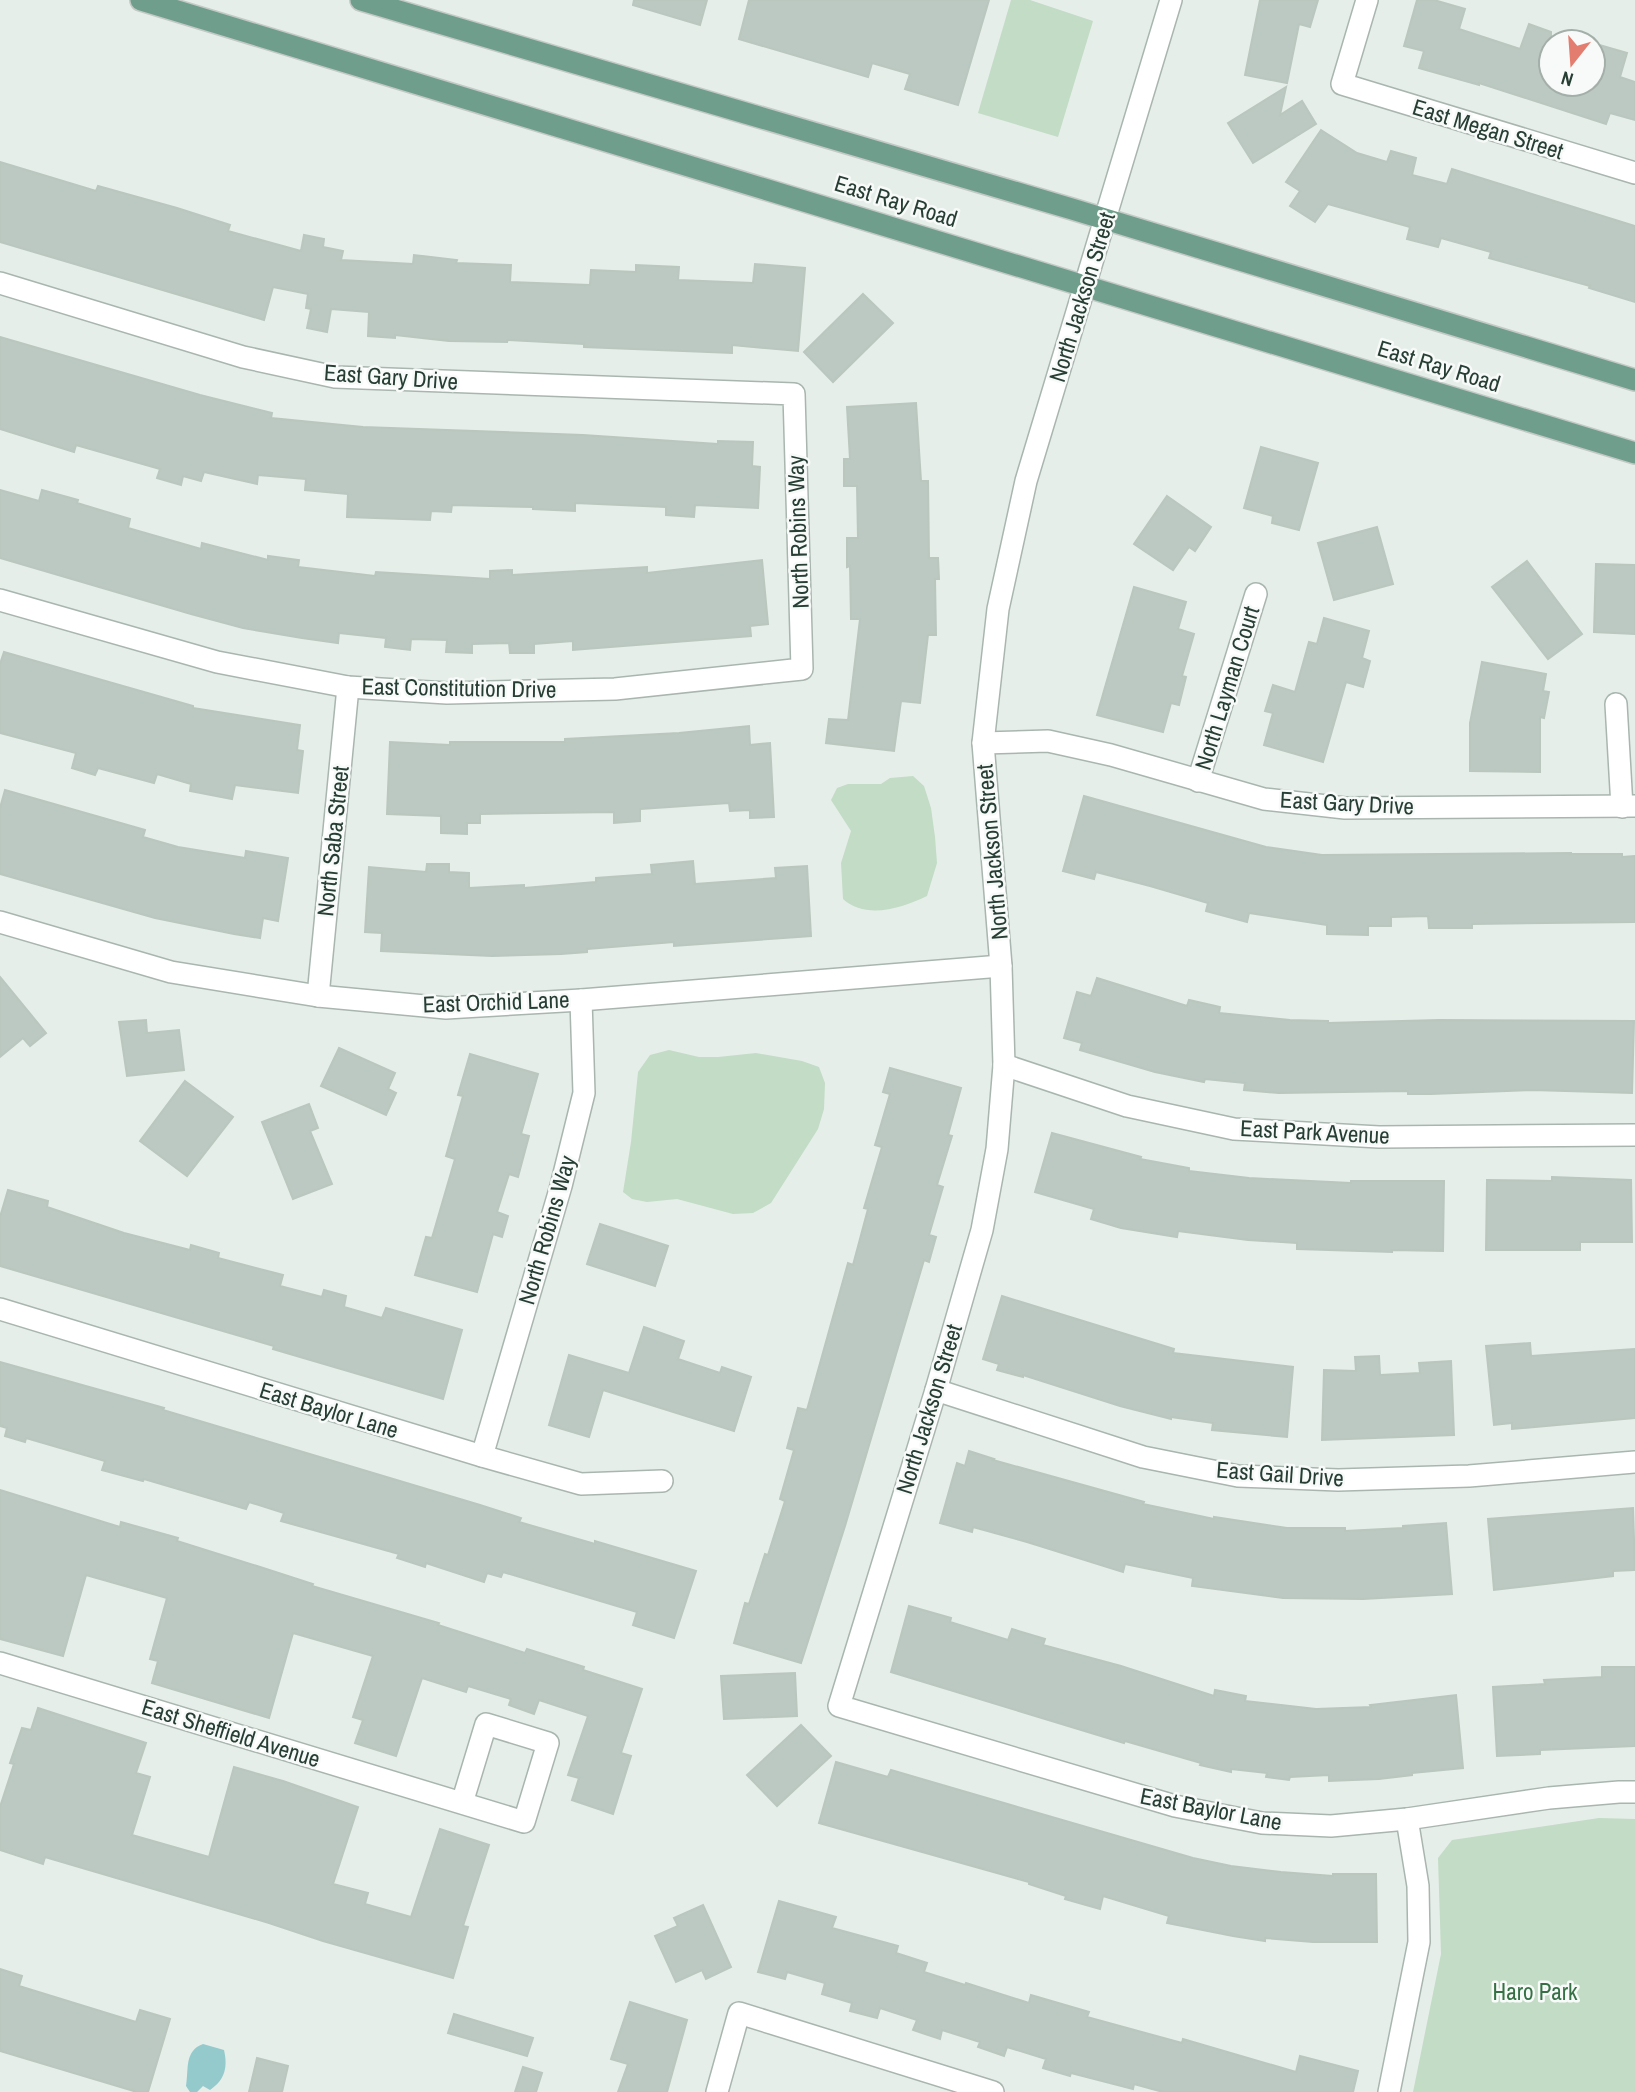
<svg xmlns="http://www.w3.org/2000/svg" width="1635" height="2092" font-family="'Archivo Narrow',sans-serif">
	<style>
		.green { fill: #c2dcc6 }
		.water { fill: #95cacc }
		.building { fill: #bcc8c2; stroke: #b9c7bf; stroke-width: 2 }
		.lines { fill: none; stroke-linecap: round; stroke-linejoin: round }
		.minor-casing { stroke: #a9b6af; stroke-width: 24 }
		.major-casing { stroke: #c3c9c6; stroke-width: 24 }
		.minor { stroke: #fff; stroke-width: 21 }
		.major { stroke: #709e8c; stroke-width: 21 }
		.labels { text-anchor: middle; stroke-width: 5; stroke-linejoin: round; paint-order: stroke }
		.street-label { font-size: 23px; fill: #273e35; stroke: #f7faf8 }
		.park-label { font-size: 23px; fill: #357145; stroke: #f7faf8 }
	</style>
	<rect width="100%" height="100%" fill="#e6eee9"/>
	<g class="green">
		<polygon points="1011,0 1030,0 1093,21 1058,137 978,113"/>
		<path d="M913 776 924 786 931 808 935 837 937 863 927 896C902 908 866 920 843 899L841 863 851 831 831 800 837 788 848 784H881L890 778Z"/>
		<polygon points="669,1050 699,1057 718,1057 756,1053 802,1061 819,1067 825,1083 824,1109 818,1129 771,1203 753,1213 733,1214 677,1199 647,1202 632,1199 623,1192 631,1142 638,1072 650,1055"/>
		<polygon points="1599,1818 1635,1819 1635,2092 1413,2092 1441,1954 1438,1858 1452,1840"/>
	</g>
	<path class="water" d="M203 2044 224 2050C228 2067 225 2080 210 2090L203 2086 197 2092H190L186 2086C189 2069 184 2051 203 2044Z"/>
	<g class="building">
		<polygon points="634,0 707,0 700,25 633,5"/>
		<polygon points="749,0 989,0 958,105 905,89 910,74 872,63 868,77 739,39"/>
		<polygon points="1260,0 1318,0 1310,27 1299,24 1287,83 1245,75"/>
		<polygon points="1417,0 1434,0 1465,9 1459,29 1520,49 1529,24 1551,32 1551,84 1593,84 1593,56 1596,44 1627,53 1620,77 1635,82 1635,120 1610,113 1606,124 1479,83 1479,85 1419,68 1424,51 1404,46"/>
		<polygon points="1286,87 1280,115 1302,101 1316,124 1253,163 1228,123"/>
		<polygon points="1321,130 1357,153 1387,162 1391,151 1416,158 1412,175 1447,184 1452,169 1635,226 1635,302 1589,288 1590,286 1489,258 1491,252 1441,238 1438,247 1407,239 1410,227 1328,204 1315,222 1290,206 1300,191 1286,182"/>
		<polygon points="0,162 96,191 98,186 177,208 230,225 228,231 301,251 304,235 324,239 323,247 343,251 341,260 413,264 414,255 457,260 456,263 511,265 510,282 590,285 591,270 636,272 636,265 679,267 678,280 753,283 755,264 805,268 798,351 732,345 732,353 584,347 584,344 507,340 507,342 449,341 395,335 395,338 368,336 369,312 331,309 327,332 307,328 311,309 306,308 308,294 273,287 264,320 0,242"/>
		<polygon points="863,294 893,323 833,382 804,352"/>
		<polygon points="0,337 200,395 272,413 271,418 363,427 583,435 718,444 718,441 753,442 752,466 760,467 758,508 695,505 694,517 666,515 666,507 575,503 575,511 533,509 533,507 452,505 451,512 431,511 430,520 375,518 347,517 348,494 305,490 306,479 258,475 257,484 204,472 201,481 183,476 181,485 157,478 160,469 76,445 74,452 0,429"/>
		<polygon points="916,403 921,481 928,481 929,558 938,558 939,579 935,579 936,635 928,635 920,703 901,701 894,751 826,743 829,719 848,720 860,619 851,619 850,566 847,567 847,538 858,538 857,486 844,486 844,459 850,459 847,407"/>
		<polygon points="1261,447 1318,463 1299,530 1272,523 1273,516 1244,508"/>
		<polygon points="0,490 39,501 42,490 78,500 77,503 130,519 128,528 201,549 202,543 268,560 268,556 299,560 298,567 375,576 376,572 490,579 490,571 512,570 512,575 647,567 647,573 762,560 768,624 750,626 751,636 573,650 573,641 534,644 534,653 510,653 509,643 472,644 472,653 446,652 447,640 411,639 410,650 385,647 386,638 339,633 338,643 302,638 243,628 191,614 0,558"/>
		<polygon points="1167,496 1211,527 1195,551 1189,547 1173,570 1134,544"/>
		<polygon points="1377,527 1393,584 1334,600 1318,543"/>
		<polygon points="1527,561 1582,634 1548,659 1492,587"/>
		<polygon points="1596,564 1635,565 1635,634 1594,632"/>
		<polygon points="1134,587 1186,602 1178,629 1194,634 1182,676 1186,677 1179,705 1171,703 1163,732 1097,715"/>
		<polygon points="1324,618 1369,631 1362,658 1370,661 1363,687 1346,682 1323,762 1264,745 1273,713 1265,711 1273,685 1295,692 1309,642 1317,644"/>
		<polygon points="4,652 193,706 193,708 300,725 297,750 303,751 298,793 235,785 232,799 190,791 191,784 157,774 154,783 98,768 95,775 72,768 76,753 0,733 0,664"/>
		<polygon points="1482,662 1546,674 1543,691 1549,692 1544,718 1540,717 1540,772 1470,771 1470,723"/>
		<polygon points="749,726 750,745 770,743 774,817 750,818 750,810 730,811 729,803 640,809 640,821 614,823 614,812 480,814 480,823 467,823 467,834 441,833 441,816 387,814 390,742 450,745 450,742 565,742 565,739 679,733"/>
		<polygon points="5,790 145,830 143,837 178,847 245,858 246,851 288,858 278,921 263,918 260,938 234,934 155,918 0,874 0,808"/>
		<polygon points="1084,796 1266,847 1322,855 1571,853 1571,854 1622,854 1622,857 1635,856 1635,922 1472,924 1472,928 1429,928 1428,916 1391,917 1391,926 1368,926 1368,935 1327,934 1327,925 1249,913 1247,922 1206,911 1208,903 1150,886 1096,872 1094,879 1063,871"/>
		<polygon points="693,861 695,884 776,878 775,868 807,866 811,936 674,946 674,942 587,949 587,952 561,954 492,956 381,951 382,933 365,932 369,867 426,872 427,864 449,864 449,872 469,873 469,888 524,885 524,888 596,882 596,878 652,874 651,865"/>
		<polygon points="0,977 46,1033 30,1046 23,1038 0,1057"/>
		<polygon points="1097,978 1187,1006 1189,1000 1220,1007 1219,1013 1290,1020 1328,1021 1328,1023 1439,1020 1634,1021 1632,1093 1532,1090 1431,1094 1408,1094 1408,1091 1279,1093 1244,1090 1245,1083 1205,1079 1204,1082 1155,1072 1080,1050 1082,1043 1064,1038 1077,992 1091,996"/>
		<polygon points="146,1020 147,1033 179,1030 184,1070 127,1076 119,1022"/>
		<polygon points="339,1048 395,1073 388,1089 396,1093 386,1115 321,1086"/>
		<polygon points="470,1054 538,1074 521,1134 529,1136 518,1177 509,1174 497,1212 508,1216 502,1237 493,1234 477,1292 415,1275 426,1237 432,1238 455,1159 446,1156 463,1096 458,1095"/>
		<polygon points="890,1068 961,1088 948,1135 952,1136 937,1185 943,1187 929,1235 936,1237 929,1262 924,1260 845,1526 801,1663 734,1643 745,1603 749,1604 765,1554 768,1555 785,1501 780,1499 794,1450 787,1448 798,1408 807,1410 848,1263 853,1265 868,1209 864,1208 882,1147 875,1145 890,1094 883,1092"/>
		<polygon points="185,1081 233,1117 187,1176 140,1141"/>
		<polygon points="309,1104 318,1128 310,1131 332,1184 293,1199 262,1122"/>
		<polygon points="1052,1133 1141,1157 1140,1159 1189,1168 1189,1171 1249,1178 1351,1183 1351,1181 1444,1181 1443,1251 1392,1250 1392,1252 1297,1249 1297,1243 1248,1240 1178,1231 1177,1237 1121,1228 1091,1219 1094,1209 1035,1192"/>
		<polygon points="1552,1177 1631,1180 1632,1242 1580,1242 1580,1250 1486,1250 1487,1180 1552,1181"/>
		<polygon points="8,1190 48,1201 47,1207 124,1233 190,1250 191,1245 219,1253 218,1258 283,1275 280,1286 322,1297 324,1290 346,1296 344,1307 382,1318 386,1308 462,1330 443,1399 273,1349 274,1346 0,1266 0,1217"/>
		<polygon points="600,1224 668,1246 655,1286 587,1264"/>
		<polygon points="1002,1296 1174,1349 1173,1353 1293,1367 1287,1437 1212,1430 1213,1423 1171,1417 1171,1419 1120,1406 1023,1375 1023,1377 997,1370 999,1364 983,1359"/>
		<polygon points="644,1327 684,1341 678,1359 720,1373 722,1367 751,1377 734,1431 603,1390 589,1437 549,1425 569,1355 629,1373"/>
		<polygon points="1530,1343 1531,1356 1635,1349 1635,1418 1512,1429 1512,1423 1494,1425 1486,1346"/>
		<polygon points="1379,1356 1380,1375 1420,1373 1419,1363 1451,1361 1454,1435 1322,1440 1324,1370 1356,1371 1355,1357"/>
		<polygon points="0,1362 164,1408 163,1410 480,1505 521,1518 519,1522 595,1544 595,1541 696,1571 674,1638 633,1625 637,1612 503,1572 501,1577 487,1573 484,1582 426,1563 425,1567 397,1558 399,1554 281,1521 284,1513 249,1502 246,1509 144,1479 143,1481 102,1470 105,1461 26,1438 25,1442 5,1436 7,1428 0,1426"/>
		<polygon points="969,1451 994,1459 993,1460 1144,1502 1143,1504 1214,1519 1214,1517 1287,1528 1345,1528 1345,1531 1403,1528 1403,1526 1446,1523 1452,1594 1363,1599 1283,1598 1192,1586 1193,1578 1125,1564 1123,1572 1027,1542 973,1527 972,1532 940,1523 957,1463 965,1466"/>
		<polygon points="0,1490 120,1527 121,1522 178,1538 177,1541 257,1566 313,1584 312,1586 439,1623 438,1625 525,1653 527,1649 584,1667 583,1670 642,1689 621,1753 631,1756 613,1814 572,1800 579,1778 568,1775 588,1716 539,1700 534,1714 509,1705 511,1699 468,1686 466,1692 422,1678 396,1756 355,1743 363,1720 353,1717 373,1656 293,1633 269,1718 152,1683 158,1661 150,1659 167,1598 86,1575 63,1656 0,1639"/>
		<polygon points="1633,1508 1635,1570 1613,1571 1613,1576 1494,1590 1488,1519"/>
		<polygon points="909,1606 951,1618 950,1622 1008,1640 1012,1629 1045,1639 1043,1645 1121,1666 1214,1696 1215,1690 1246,1696 1245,1701 1316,1709 1371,1707 1370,1705 1456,1695 1463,1768 1412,1773 1412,1775 1379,1779 1329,1781 1329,1775 1290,1777 1289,1780 1266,1777 1267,1773 1231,1769 1231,1772 1200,1765 1201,1763 1125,1741 1124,1743 891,1672"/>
		<polygon points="1602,1667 1635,1667 1635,1746 1540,1750 1540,1754 1497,1756 1493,1687 1545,1684 1544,1680 1602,1677"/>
		<polygon points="795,1673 797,1716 724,1719 721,1676"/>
		<polygon points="38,1708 146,1743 136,1773 150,1777 132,1835 209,1857 234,1767 283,1781 358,1807 333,1884 368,1893 365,1904 411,1917 440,1829 489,1845 463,1926 468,1927 453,1978 323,1941 269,1923 45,1857 43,1864 0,1850 0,1807 14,1764 10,1763 22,1728 31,1730"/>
		<polygon points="801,1725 831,1756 777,1806 747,1775"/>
		<polygon points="836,1762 888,1777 891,1770 1193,1858 1231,1866 1281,1872 1333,1876 1333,1874 1376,1874 1377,1942 1313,1942 1265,1938 1265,1941 1233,1936 1167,1923 1169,1916 1103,1896 1100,1909 1065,1899 1066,1896 1029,1884 1029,1882 819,1823"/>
		<polygon points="779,1901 836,1917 832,1928 898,1946 896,1953 927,1963 924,1972 965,1985 966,1983 1029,2003 1031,1995 1089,2012 1087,2017 1182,2043 1183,2039 1296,2072 1300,2056 1358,2071 1353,2092 1163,2092 1134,2084 1133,2089 1071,2073 1070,2076 1043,2068 1046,2059 1007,2047 1004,2056 978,2047 980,2042 942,2030 940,2039 913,2030 917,2020 880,2008 877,2018 850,2011 852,2003 822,1994 825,1983 787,1972 785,1979 758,1972"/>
		<polygon points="703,1905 731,1967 706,1979 702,1970 676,1982 655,1936 678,1926 674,1918"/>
		<polygon points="0,1969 22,1976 19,1986 136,2022 140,2010 170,2019 148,2092 137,2092 0,2051"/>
		<polygon points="630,2002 687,2020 667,2092 618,2092 628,2064 611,2059"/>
		<polygon points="454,2014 533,2038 527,2056 448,2033"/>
		<polygon points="257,2058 288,2066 282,2092 249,2092"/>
		<polygon points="523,2067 542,2073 536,2092 515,2092"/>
	</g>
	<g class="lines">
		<g class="minor-casing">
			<g id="minor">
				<polyline points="1171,0 1026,481 998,609 983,743 1001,966 1004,1065 997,1149 982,1230 936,1390 839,1706 1175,1806 1262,1823 1331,1826 1407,1819 1549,1798 1619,1792 1635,1792"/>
				<polyline points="1367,0 1342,84 1635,173"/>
				<polyline points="0,283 243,357 335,377 794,394 802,669 615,689 447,693 348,687 217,662 0,600"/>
				<polyline points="1616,704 1622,807"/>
				<polyline points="983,743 1048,741 1111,755 1264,799 1345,808 1635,806"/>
				<polyline points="1198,781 1256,594"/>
				<polyline points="0,922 171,972 318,996 446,1008 581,1000 1001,966"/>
				<polyline points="318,996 348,687"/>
				<polyline points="1004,1065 1127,1106 1234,1129 1379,1137 1635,1135"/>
				<polyline points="0,1309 482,1456 581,1484 662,1481"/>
				<polyline points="936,1390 1143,1457 1238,1476 1338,1480 1469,1476 1635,1462"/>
				<polyline points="482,1456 561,1186 584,1093 581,1000"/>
				<polyline points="0,1663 524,1822 548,1743 486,1724 462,1803"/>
				<polyline points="717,2092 739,2013 993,2092"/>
				<polyline points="1389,2092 1419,1942 1418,1886 1407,1819"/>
			</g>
		</g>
		<g class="major-casing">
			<g id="major">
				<polyline points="141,0 1635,453"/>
				<polyline points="361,0 1072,209 1635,380"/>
			</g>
		</g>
		<use href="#minor" class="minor"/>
		<use href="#major" class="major"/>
	</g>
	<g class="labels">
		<g class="street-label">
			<text transform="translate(1488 129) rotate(17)" y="8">East Megan Street</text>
			<text transform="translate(896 201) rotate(17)" y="8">East Ray Road</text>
			<text transform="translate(1082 297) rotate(-73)" y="8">North Jackson Street</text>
			<text transform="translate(1439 366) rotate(17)" y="8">East Ray Road</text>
			<text transform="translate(391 377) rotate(4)" y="8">East Gary Drive</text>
			<text transform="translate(798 532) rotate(-92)" y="8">North Robins Way</text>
			<text transform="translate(459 688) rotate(1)" y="8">East Constitution Drive</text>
			<text transform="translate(1227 688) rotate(-73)" y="8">North Layman Court</text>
			<text transform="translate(1347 803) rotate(3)" y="8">East Gary Drive</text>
			<text transform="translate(333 841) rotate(-84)" y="8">North Saba Street</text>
			<text transform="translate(992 852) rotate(-95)" y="8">North Jackson Street</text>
			<text transform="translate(496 1002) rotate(-2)" y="8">East Orchid Lane</text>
			<text transform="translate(1315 1132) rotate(3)" y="8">East Park Avenue</text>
			<text transform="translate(547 1230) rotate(-74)" y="8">North Robins Way</text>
			<text transform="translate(929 1409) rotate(-73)" y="8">North Jackson Street</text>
			<text transform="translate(329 1410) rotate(17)" y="8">East Baylor Lane</text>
			<text transform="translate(1280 1474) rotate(4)" y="8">East Gail Drive</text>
			<text transform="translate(231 1733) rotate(17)" y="8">East Sheffield Avenue</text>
			<text transform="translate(1211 1809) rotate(11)" y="8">East Baylor Lane</text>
		</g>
		<g class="park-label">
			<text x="1535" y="2000">Haro Park</text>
		</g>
	</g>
	<g transform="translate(1572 63) rotate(197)"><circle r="33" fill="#f7faf8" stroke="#a4afaa" stroke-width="2"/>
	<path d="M0-5L12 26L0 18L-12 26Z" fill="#e37d6f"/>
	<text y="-10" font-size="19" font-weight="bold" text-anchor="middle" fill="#273e35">N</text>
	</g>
</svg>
